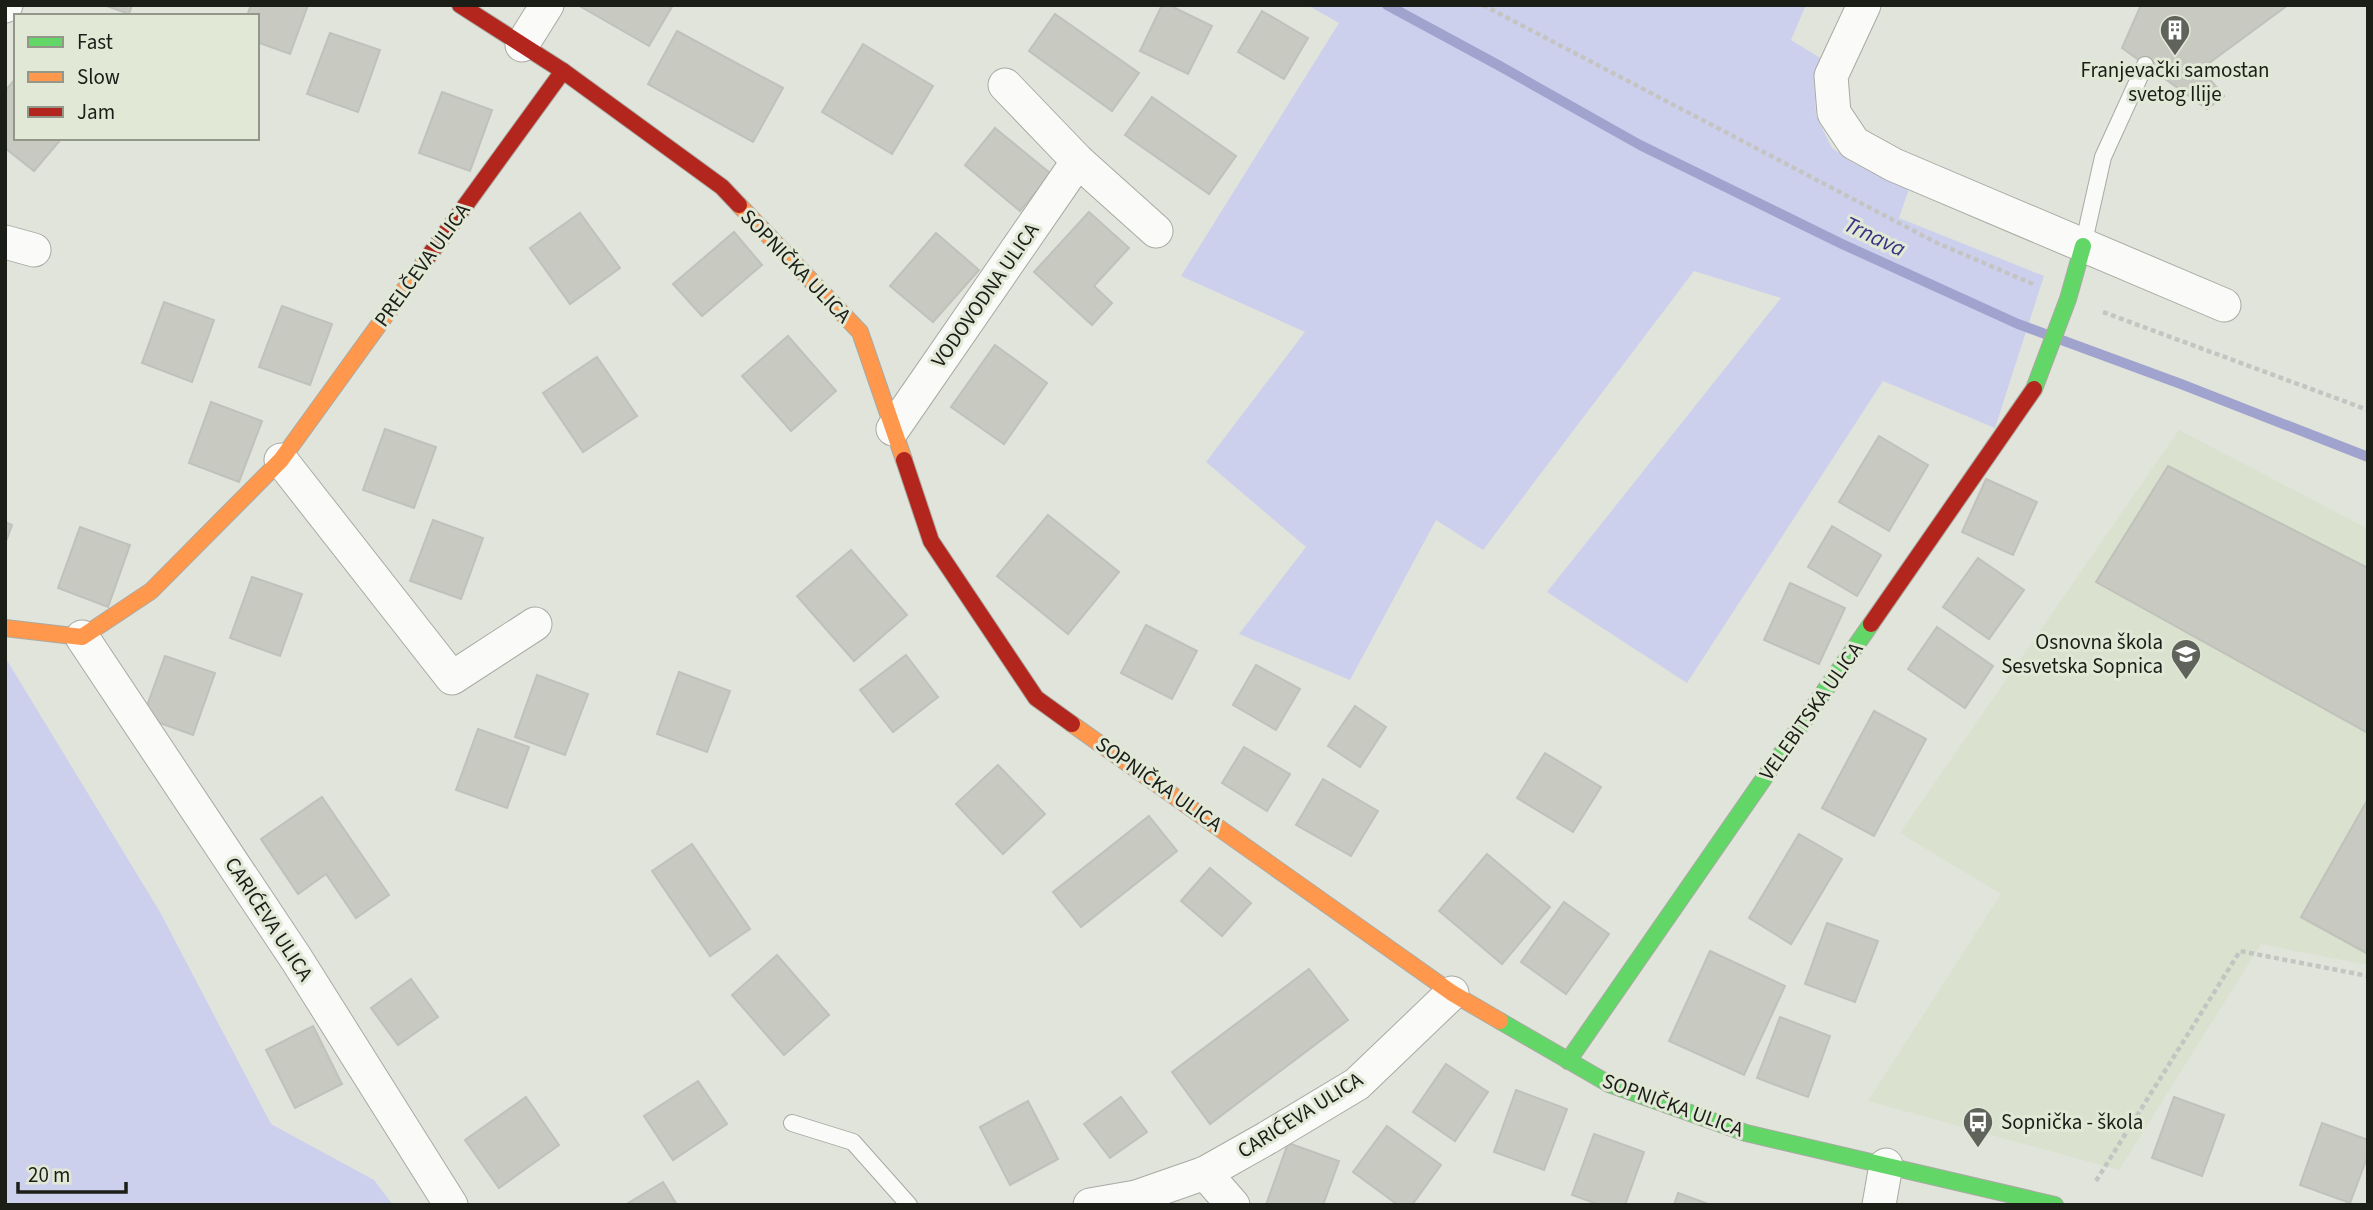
<svg xmlns="http://www.w3.org/2000/svg" width="2373" height="1210" font-family="'Source Sans 3',sans-serif">
	<style>
		.built { fill: #dae1ce }
		.green { fill: #cdd0ed }
		.lines { fill: none; stroke-linecap: round; stroke-linejoin: round }
		.stream { stroke: #a1a3cf; stroke-width: 10 }
		.building { fill: #c8cac2; stroke: #bfc1ba; stroke-width: 2 }
		.lane-casing { stroke: #a8aaa3; stroke-width: 18 }
		.street-casing { stroke: #a8aaa3; stroke-width: 35 }
		.fast-casing { stroke: #a8aaa3; stroke-width: 18 }
		.slow-casing { stroke: #a8aaa3; stroke-width: 18 }
		.jam-casing { stroke: #a8aaa3; stroke-width: 18 }
		.path { stroke: #c4c5c3; stroke-width: 4.5; stroke-dasharray: 5 3.5; stroke-linecap: butt }
		.lane { stroke: #fafbf9; stroke-width: 16 }
		.street { stroke: #fafbf9; stroke-width: 33 }
		.fast { stroke: #63d668; stroke-width: 16 }
		.slow { stroke: #ff974d; stroke-width: 16 }
		.jam { stroke: #b3261e; stroke-width: 16 }
		.labels { text-anchor: middle; stroke-width: 6; stroke-linejoin: round; paint-order: stroke }
		.poi-label { font-size: 21px; fill: #1b1d17; stroke: #e2e8d6 }
		.street-label { font-size: 21px; fill: #1b1d17; stroke: #e2e8d6 }
		.water-label { font-size: 23px; font-style: italic; fill: #393281; stroke: #e2e8d6 }
	</style>
	<rect width="100%" height="100%" fill="#e1e4da"/>
	<polygon class="built" points="2179,430 2368,529 2368,965 2261,944 2119,1170 1868,1101 2001,894 1900,833"/>
	<g class="green">
		<polygon points="1307,5 1806,5 1791,40 1822,59 1814,82 1816,116 1832,148 1855,164 1910,186 1899,218 2044,276 1995,428 1883,381 1687,683 1547,592 1781,298 1694,271 1483,550 1436,520 1350,680 1239,634 1306,547 1206,462 1305,332 1181,276 1339,23"/>
		<polygon points="5,657 160,912 271,1124 374,1180 393,1205 5,1205"/>
	</g>
	<g class="lines">
		<polyline class="stream" points="1387,5 1498,65 1640,145 1842,244 2018,324 2181,384 2368,457"/>
	</g>
	<g class="building">
		<polygon points="104,5 132,5 129,14"/>
		<polygon points="251,5 308,5 290,54 257,42 257,16 247,16"/>
		<polygon points="578,5 673,5 649,46"/>
		<polygon points="1162,5 1169,5 1212,26 1188,74 1140,51"/>
		<polygon points="2141,5 2288,5 2201,69 2224,96 2207,109 2122,48"/>
		<polygon points="1262,11 1308,38 1284,79 1238,52"/>
		<polygon points="1055,14 1139,73 1112,111 1029,51"/>
		<polygon points="677,31 783,88 753,142 648,84"/>
		<polygon points="330,33 380,50 358,112 307,94"/>
		<polygon points="863,44 933,86 892,154 822,112"/>
		<polygon points="16,78 16,138 62,138 34,171 5,148 5,91"/>
		<polygon points="442,92 492,110 470,171 419,153"/>
		<polygon points="1152,97 1236,156 1209,194 1125,135"/>
		<polygon points="995,128 1051,174 1020,211 965,165"/>
		<polygon points="1089,212 1129,248 1094,286 1112,303 1092,325 1034,272"/>
		<polygon points="580,213 620,268 570,304 530,248"/>
		<polygon points="734,232 762,265 702,316 673,284"/>
		<polygon points="936,233 979,270 933,322 890,286"/>
		<polygon points="164,302 214,320 192,382 142,363"/>
		<polygon points="282,306 332,324 310,385 259,367"/>
		<polygon points="788,336 836,391 791,431 742,376"/>
		<polygon points="995,345 1047,383 1004,444 951,407"/>
		<polygon points="597,357 637,416 583,452 543,393"/>
		<polygon points="211,402 262,421 239,482 189,463"/>
		<polygon points="385,429 436,447 414,508 363,490"/>
		<polygon points="1879,436 1928,465 1889,531 1839,502"/>
		<polygon points="2168,466 2368,568 2368,733 2096,582"/>
		<polygon points="1986,479 2037,502 2013,555 1962,532"/>
		<polygon points="1048,515 1119,572 1068,634 997,576"/>
		<polygon points="433,520 483,538 461,599 410,581"/>
		<polygon points="5,522 12,525 5,544"/>
		<polygon points="1832,526 1881,555 1857,596 1808,567"/>
		<polygon points="80,527 130,545 108,607 58,588"/>
		<polygon points="851,550 907,615 854,661 797,596"/>
		<polygon points="1978,558 2024,590 1989,639 1943,607"/>
		<polygon points="252,577 302,594 280,656 230,638"/>
		<polygon points="1790,583 1845,608 1819,664 1764,640"/>
		<polygon points="1146,625 1197,651 1172,699 1121,673"/>
		<polygon points="1937,627 1993,666 1965,708 1908,669"/>
		<polygon points="906,655 938,697 893,732 860,690"/>
		<polygon points="165,656 215,673 193,735 143,717"/>
		<polygon points="1256,665 1300,689 1276,730 1233,705"/>
		<polygon points="679,672 730,691 707,752 657,734"/>
		<polygon points="537,675 588,694 565,755 515,737"/>
		<polygon points="1355,706 1386,727 1360,767 1328,746"/>
		<polygon points="1874,711 1926,739 1874,836 1822,808"/>
		<polygon points="478,729 529,747 507,808 456,790"/>
		<polygon points="1244,747 1290,774 1267,811 1222,783"/>
		<polygon points="1545,753 1601,787 1573,832 1517,798"/>
		<polygon points="998,765 1045,814 1003,854 956,804"/>
		<polygon points="1323,779 1378,811 1351,856 1296,825"/>
		<polygon points="322,797 389,895 356,918 326,874 298,894 261,839"/>
		<polygon points="2368,799 2368,954 2301,917"/>
		<polygon points="1149,816 1177,851 1081,927 1053,892"/>
		<polygon points="1799,834 1842,859 1791,944 1749,918"/>
		<polygon points="692,844 750,929 710,956 652,871"/>
		<polygon points="1487,854 1550,907 1502,964 1439,911"/>
		<polygon points="1210,868 1251,903 1222,936 1181,901"/>
		<polygon points="1564,902 1609,934 1566,994 1521,962"/>
		<polygon points="1827,923 1878,941 1855,1002 1805,984"/>
		<polygon points="1710,951 1785,986 1744,1075 1669,1041"/>
		<polygon points="777,955 829,1015 784,1055 732,995"/>
		<polygon points="1309,969 1348,1020 1210,1124 1172,1072"/>
		<polygon points="411,979 438,1017 398,1045 371,1008"/>
		<polygon points="1780,1017 1830,1036 1808,1097 1757,1078"/>
		<polygon points="313,1026 342,1084 295,1108 266,1050"/>
		<polygon points="1446,1064 1488,1092 1455,1141 1413,1112"/>
		<polygon points="698,1081 727,1124 673,1160 644,1116"/>
		<polygon points="1516,1090 1567,1109 1544,1170 1494,1152"/>
		<polygon points="526,1097 559,1145 499,1188 465,1140"/>
		<polygon points="1121,1097 1147,1132 1110,1158 1084,1124"/>
		<polygon points="2174,1097 2224,1115 2202,1176 2152,1158"/>
		<polygon points="1028,1101 1058,1159 1010,1185 980,1127"/>
		<polygon points="2322,1123 2368,1140 2368,1155 2350,1203 2300,1185"/>
		<polygon points="1387,1126 1441,1165 1412,1205 1398,1205 1353,1172"/>
		<polygon points="1594,1134 1644,1152 1625,1205 1600,1205 1572,1195"/>
		<polygon points="1288,1143 1339,1161 1323,1205 1266,1205"/>
		<polygon points="663,1182 677,1205 625,1205"/>
		<polygon points="1678,1193 1711,1205 1674,1205"/>
	</g>
	<g class="lines">
		<g class="lane-casing">
			<g id="lane">
				<polyline points="2083,246 2103,157 2145,65"/>
				<polyline points="792,1123 853,1142 909,1205"/>
			</g>
		</g>
		<g class="street-casing">
			<g id="street">
				<polyline points="1864,5 1831,76 1834,113 1854,143 1894,165 2224,305"/>
				<polyline points="5,6 6,5"/>
				<polyline points="522,45 547,5"/>
				<polyline points="1005,85 1078,161 1156,231"/>
				<polyline points="5,242 34,250"/>
				<polyline points="893,429 1078,161"/>
				<polyline points="281,460 452,678 535,624"/>
				<polyline points="82,637 297,960 451,1205"/>
				<polyline points="1205,1173 1233,1205"/>
				<polyline points="1090,1205 1136,1197 1205,1173 1267,1138 1357,1084 1452,993"/>
				<polyline points="1879,1205 1886,1165"/>
			</g>
		</g>
		<g class="fast-casing">
			<g id="fast">
				<polyline points="2034,389 2068,299 2083,246"/>
				<polyline points="1500,1021 1609,1084 1746,1133 2055,1205"/>
				<polyline points="1568,1061 1871,624"/>
			</g>
		</g>
		<g class="slow-casing">
			<g id="slow">
				<polyline points="739,205 860,332 904,460"/>
				<polyline points="5,628 82,637 151,591 281,460 425,261"/>
				<polyline points="1072,724 1452,993 1500,1021"/>
			</g>
		</g>
		<g class="jam-casing">
			<g id="jam">
				<polyline points="460,5 563,71 722,187 739,205"/>
				<polyline points="425,261 563,71"/>
				<polyline points="904,460 931,541 1036,698 1072,724"/>
				<polyline points="1871,624 2034,389"/>
			</g>
		</g>
		<g class="path">
			<polyline points="1483,5 1937,243 2033,284"/>
			<polyline points="2103,312 2368,410"/>
			<polyline points="2096,1181 2240,951 2368,976"/>
		</g>
		<use href="#lane" class="lane"/>
		<use href="#street" class="street"/>
		<use href="#fast" class="fast"/>
		<use href="#slow" class="slow"/>
		<use href="#jam" class="jam"/>
	</g>
	<defs>
		<g id="building-pin" transform="scale(1.575)"><path d="M0 17L-7.5 6A9.5 9.5 0 1 1 7.5 6Z" fill="#60635b" stroke="#e2e8d6"/><path d="M-4-6H4V6H1V3H-1V6H-4ZM-2.5-4.3h1.7v1.8h-1.7ZM.8-4.3h1.7v1.8H.8ZM-2.5-1h1.7V.8h-1.7ZM.8-1h1.7V.8H.8Z" fill="#fff"/></g>
		<g id="school-pin" transform="scale(1.575)"><path d="M0 17L-7.5 6A9.5 9.5 0 1 1 7.5 6Z" fill="#60635b" stroke="#e2e8d6"/><path d="M0-5L7-2L0 1L-7-2ZM-4 1L0 2.5L4 1V4Q0 6-4 4Z" fill="#fff"/></g>
		<g id="bus-pin" transform="scale(1.575)"><path d="M0 17L-7.5 6A9.5 9.5 0 1 1 7.5 6Z" fill="#60635b" stroke="#e2e8d6"/><path d="M-5-6H5V4H4V6H2V4H-2V6H-4V4H-5ZM-3.5-4V0h7V-4ZM-3.5 1.2v1.5H-2V1.2ZM2 1.2v1.5H3.5V1.2Z" fill="#fff"/></g>
	</defs>
	<g fill-rule="evenodd">
		<use href="#building-pin" x="2175" y="30"/>
		<use href="#school-pin" x="2186" y="654"/>
		<use href="#bus-pin" x="1978" y="1122"/>
	</g>
	<g class="labels">
		<g class="poi-label">
			<text x="2175" y="77">Franjevački samostan<tspan x="2175" dy="24">svetog Ilije</tspan></text>
			<text x="2163" y="649" text-anchor="end">Osnovna škola<tspan x="2163" dy="24">Sesvetska Sopnica</tspan></text>
			<text x="2001" y="1129" text-anchor="start">Sopnička - škola</text>
		</g>
		<g class="street-label">
			<text transform="translate(422 265) rotate(-54)" y="7">PRELČEVA ULICA</text>
			<text transform="translate(796 266) rotate(46)" y="7">SOPNIČKA ULICA</text>
			<text transform="translate(985 295) rotate(-55)" y="7">VODOVODNA ULICA</text>
			<text transform="translate(1811 711) rotate(-55)" y="7">VELEBITSKA ULICA</text>
			<text transform="translate(1159 784) rotate(35)" y="7">SOPNIČKA ULICA</text>
			<text transform="translate(269 919) rotate(57)" y="7">CARIĆEVA ULICA</text>
			<text transform="translate(1673 1105) rotate(20)" y="7">SOPNIČKA ULICA</text>
			<text transform="translate(1300 1115) rotate(-32)" y="7">CARIĆEVA ULICA</text>
		</g>
		<g class="water-label">
			<text transform="translate(1875 236) rotate(25)" y="8">Trnava</text>
		</g>
	</g>
	<rect width="2373" height="1210" fill="none" stroke="#1b1d17" stroke-width="14"/>
	<rect x="14" y="14" width="245" height="126" fill="#e2e8d6" stroke="#92978a" stroke-width="2"/>
	<rect x="28" y="37" width="35" height="10" fill="#63d668" stroke="#92978a" stroke-width="2"/>
	<text x="77" y="49" font-size="21" fill="#1b1d17">Fast</text>
	<rect x="28" y="72" width="35" height="10" fill="#ff974d" stroke="#92978a" stroke-width="2"/>
	<text x="77" y="84" font-size="21" fill="#1b1d17">Slow</text>
	<rect x="28" y="107" width="35" height="10" fill="#b3261e" stroke="#92978a" stroke-width="2"/>
	<text x="77" y="119" font-size="21" fill="#1b1d17">Jam</text>
	<path d="M18 1182v10h108v-10" fill="none" stroke="#1b1d17" stroke-width="3.5"/>
	<text x="28" y="1182" font-size="21" fill="#1b1d17" stroke="#e2e8d6" stroke-width="5" paint-order="stroke">20 m</text>
</svg>
